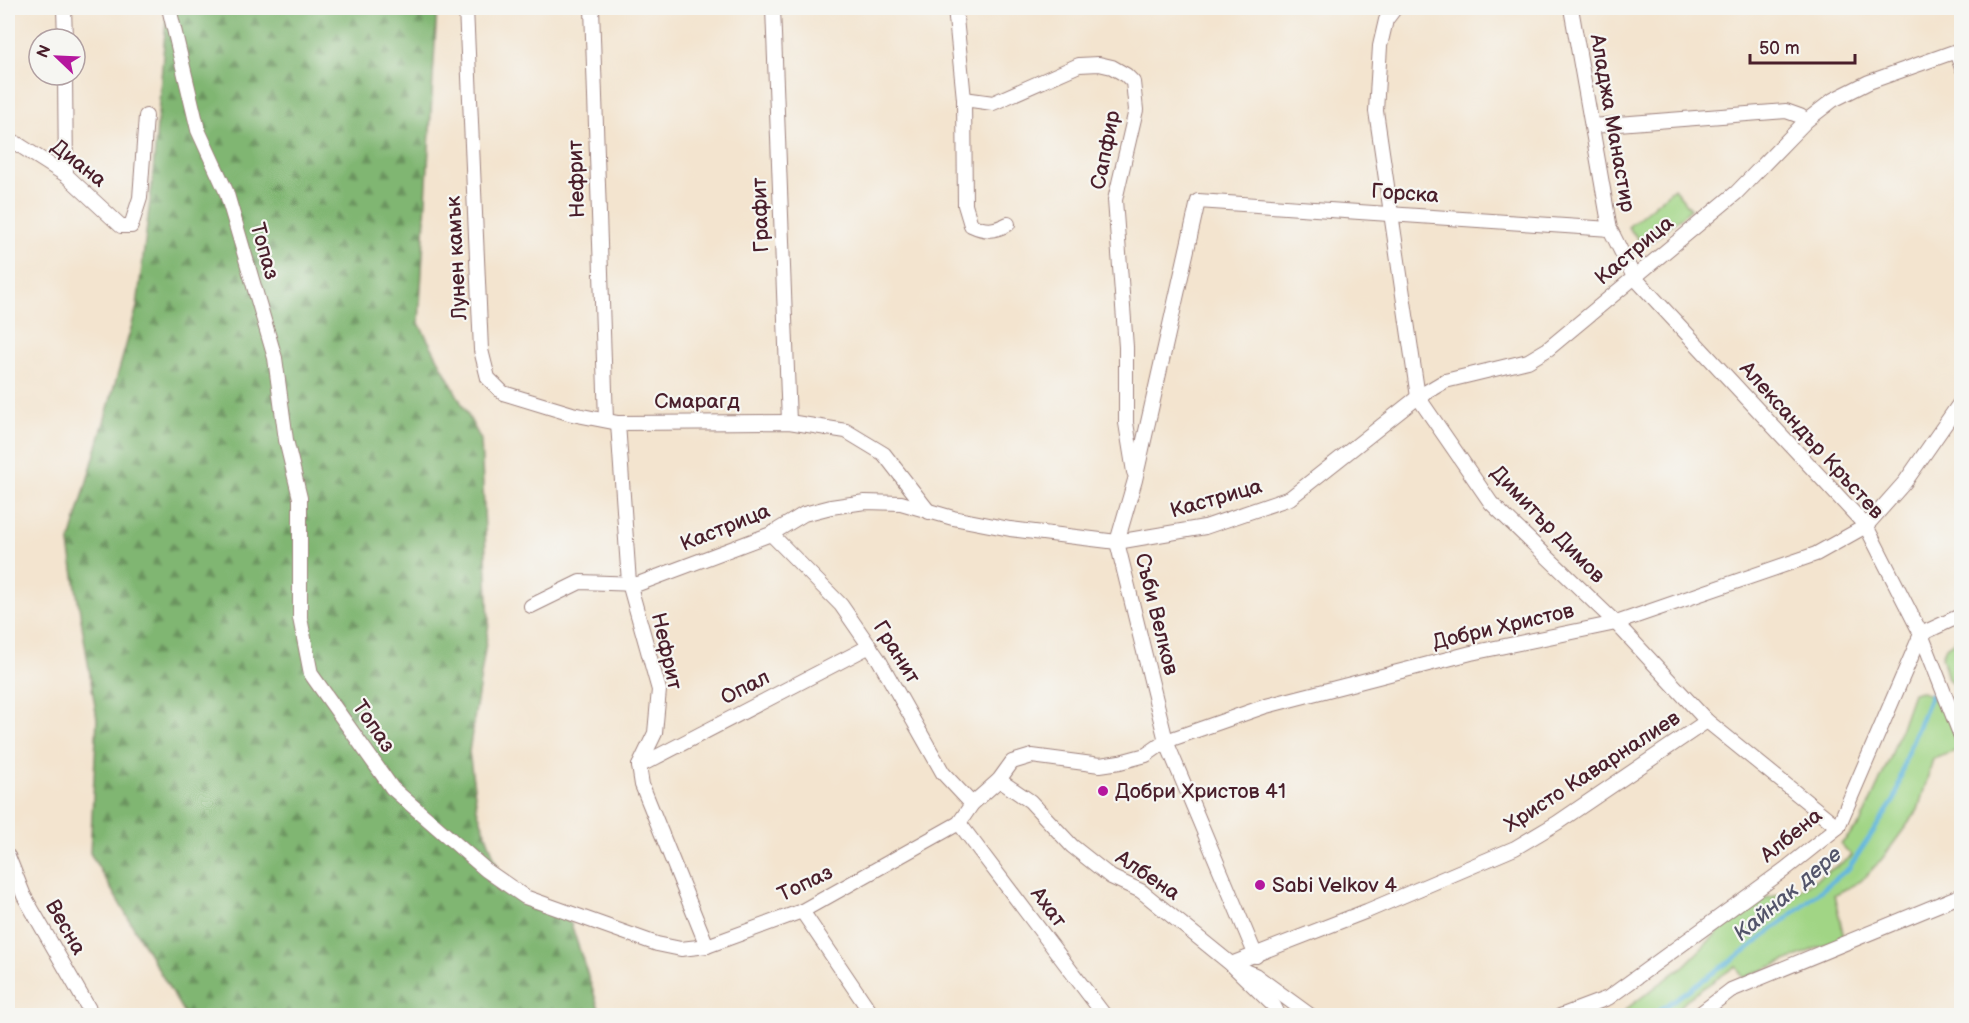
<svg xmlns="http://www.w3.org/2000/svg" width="1969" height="1023" font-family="'Balsamiq Sans',sans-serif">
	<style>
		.green { fill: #a1d585; stroke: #767a58; stroke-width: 1.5 }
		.forest { fill: url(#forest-firs); stroke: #656a4e; stroke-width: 1.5 }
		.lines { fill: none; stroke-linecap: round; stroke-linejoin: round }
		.stream { stroke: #63b7df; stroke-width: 4.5 }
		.street-casing { stroke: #9e827d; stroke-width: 16 }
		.street { stroke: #fff; stroke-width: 14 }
		.poi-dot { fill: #b5179e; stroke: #f6f6f2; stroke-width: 2 }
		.labels { text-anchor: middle; stroke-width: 4.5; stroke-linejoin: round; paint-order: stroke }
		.street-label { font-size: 21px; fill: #4a1f2b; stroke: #f6f6f2 }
		.poi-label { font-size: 21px; fill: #4a1f2b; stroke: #f6f6f2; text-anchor: start }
		.water-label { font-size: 22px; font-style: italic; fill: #53546a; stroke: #f6f6f2 }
	</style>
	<defs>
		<pattern id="forest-firs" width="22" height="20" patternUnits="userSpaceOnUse" patternTransform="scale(1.5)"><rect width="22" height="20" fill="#80b672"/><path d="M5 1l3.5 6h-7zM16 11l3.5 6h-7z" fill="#6b935e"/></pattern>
	</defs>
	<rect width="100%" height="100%" fill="#f6f6f2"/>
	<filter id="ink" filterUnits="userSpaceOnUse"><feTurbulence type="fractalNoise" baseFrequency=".0167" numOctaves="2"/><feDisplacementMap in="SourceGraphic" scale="12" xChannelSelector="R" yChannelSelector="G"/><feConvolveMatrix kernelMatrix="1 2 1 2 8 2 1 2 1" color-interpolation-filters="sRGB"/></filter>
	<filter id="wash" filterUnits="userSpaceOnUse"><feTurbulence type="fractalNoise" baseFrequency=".008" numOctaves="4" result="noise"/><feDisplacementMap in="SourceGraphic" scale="24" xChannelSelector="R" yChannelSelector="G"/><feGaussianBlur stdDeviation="1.35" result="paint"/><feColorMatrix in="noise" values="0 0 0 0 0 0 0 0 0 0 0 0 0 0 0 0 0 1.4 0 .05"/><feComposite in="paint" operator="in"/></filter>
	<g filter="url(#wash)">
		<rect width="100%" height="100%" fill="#f3e4cf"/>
		<g class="green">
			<polygon points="1674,188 1691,209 1645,247 1628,227"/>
			<polygon points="1961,636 1961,683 1956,686 1948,679 1942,656 1946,647"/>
			<path d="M1920 691C1945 700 1951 726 1961 749L1933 759 1918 810 1882 859 1861 881 1834 895 1844 937 1743 978 1736 966 1690 997 1672 1015 1623 1016 1626 1009 1685 965 1726 924 1756 900 1798 891 1852 856 1841 844 1860 824 1891 756 1913 693Z"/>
		</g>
		<polygon class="forest" points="167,8 437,8 419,323 481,440 489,623 469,752 477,809 503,882 548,905 571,924 601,1015 185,1015 90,853 97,719 69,544 137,307 152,184"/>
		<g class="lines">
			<g class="stream">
				<polyline points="1957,657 1962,655"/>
				<polyline points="1651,1016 1752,946 1849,868 1895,799 1906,756 1931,695"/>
			</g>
		</g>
	</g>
	<g filter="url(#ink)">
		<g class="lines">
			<g class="street-casing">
				<g id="street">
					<polyline points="64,8 65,39"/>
					<polyline points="169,8 198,130 226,191 275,358 286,440 300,498 300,618 311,674 392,788 486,870 525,897 657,944 681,949 707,946 802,911 959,823 972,804 999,780 1012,762 1032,756 1100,765 1120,762 1146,755 1166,741 1266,706 1471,653 1616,623 1816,554 1866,526 1905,482 1962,400"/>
					<polyline points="466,8 481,350 488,378 503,393 572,414 618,423 789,422 846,431 884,454 929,512"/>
					<polyline points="592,8 606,420"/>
					<polyline points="773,8 789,422"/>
					<path d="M955 8 964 99 965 205 971 225C986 232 994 231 1008 224"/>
					<polyline points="1395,8 1386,20 1380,46 1376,111 1418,397 1491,503 1616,623 1707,721 1838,827"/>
					<polyline points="1571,8 1610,229 1634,277 1866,526 1921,634 1962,739"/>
					<polyline points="1956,52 1962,68"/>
					<polyline points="65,75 66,175"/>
					<polyline points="964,99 993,103 1079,65 1099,64 1112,67 1126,75 1133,82 1136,110 1115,200 1126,347 1126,423 1134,472"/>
					<polyline points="1592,126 1786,111 1800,116 1806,121"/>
					<polyline points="8,138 66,175 121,226 131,226 140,198 146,116"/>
					<polyline points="618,423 629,583 659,690 655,733 639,766 642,785 707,946"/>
					<polyline points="771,534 841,605 879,660 943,773 972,804"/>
					<polyline points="531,606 580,582 638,584 771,534 804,514 831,507 865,502 901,503 953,518 1010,529 1117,542 1205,527 1290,498 1418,397 1445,381 1528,361 1548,349 1736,193 1806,121 1833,100 1869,82 1962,49"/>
					<polyline points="639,766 870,646"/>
					<polyline points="999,780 1030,801 1072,846 1111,877 1141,891 1231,964 1255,975 1311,1016"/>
					<polyline points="959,823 1105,1016"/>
					<polyline points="8,856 24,896 93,1016"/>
					<polyline points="802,911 873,1016"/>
					<polyline points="1256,956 1166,741 1117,542 1135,480 1198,201 1610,229"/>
					<polyline points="8,1014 8,1016"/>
					<polyline points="1279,1016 1274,1006 1231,964 1367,911 1515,848 1557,823 1707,721"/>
					<polyline points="1560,1016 1608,998 1784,870 1838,827 1921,634 1962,615"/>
					<polyline points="1697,1016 1731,990 1962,895"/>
				</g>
			</g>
			<use href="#street" class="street"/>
		</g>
	</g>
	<g class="poi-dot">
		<circle cx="1103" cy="791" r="6"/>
		<circle cx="1260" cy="885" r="6"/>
	</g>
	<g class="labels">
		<g class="street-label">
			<text transform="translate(1613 123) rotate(80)" y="7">Аладжа Манастир</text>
			<text transform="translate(1105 150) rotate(-79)" y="7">Сапфир</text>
			<text transform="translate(79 163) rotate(38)" y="7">Диана</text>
			<text transform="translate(576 179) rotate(-92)" y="7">Нефрит</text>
			<text transform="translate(1405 193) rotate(4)" y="7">Горска</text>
			<text transform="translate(760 215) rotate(-92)" y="7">Графит</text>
			<text transform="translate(1634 250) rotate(-40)" y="7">Кастрица</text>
			<text transform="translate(265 251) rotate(74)" y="7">Топаз</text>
			<text transform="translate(456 258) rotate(-93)" y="7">Лунен камък</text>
			<text x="697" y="408">Смарагд</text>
			<text transform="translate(1812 440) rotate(48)" y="7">Александър Кръстев</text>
			<text transform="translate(1216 498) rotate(-16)" y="7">Кастрица</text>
			<text transform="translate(1548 524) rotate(46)" y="7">Димитър Димов</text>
			<text transform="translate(725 527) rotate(-22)" y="7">Кастрица</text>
			<text transform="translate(1157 614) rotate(76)" y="7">Съби Велков</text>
			<text transform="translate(1503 626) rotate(-13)" y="7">Добри Христов</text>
			<text transform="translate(667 651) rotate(77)" y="7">Нефрит</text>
			<text transform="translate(897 652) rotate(58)" y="7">Гранит</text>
			<text transform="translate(745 687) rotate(-27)" y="7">Опал</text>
			<text transform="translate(374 726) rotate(55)" y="7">Топаз</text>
			<text transform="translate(1592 771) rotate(-33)" y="7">Христо Каварналиев</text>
			<text transform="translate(1791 835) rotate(-39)" y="7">Албена</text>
			<text transform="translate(1148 875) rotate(34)" y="7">Албена</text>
			<text transform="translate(805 883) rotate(-26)" y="7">Топаз</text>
			<text transform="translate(1049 907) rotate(53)" y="7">Ахат</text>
			<text transform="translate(66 927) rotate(60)" y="7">Весна</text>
		</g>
		<g class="poi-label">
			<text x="1115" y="798">Добри Христов 41</text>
			<text x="1272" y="892">Sabi Velkov 4</text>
		</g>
		<g class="water-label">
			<text transform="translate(1787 893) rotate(-40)" y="8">Кайнак дере</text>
		</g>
	</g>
	<rect width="1969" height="1023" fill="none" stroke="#f6f6f2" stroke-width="30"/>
	<g transform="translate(57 57) rotate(293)"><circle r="28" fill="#f6f6f2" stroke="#b1a0a2" stroke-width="1.5"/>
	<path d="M0-4.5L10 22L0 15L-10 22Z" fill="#b5179e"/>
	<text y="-9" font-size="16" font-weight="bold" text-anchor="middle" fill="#4a1f2b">N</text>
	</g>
	<path d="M1750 54v9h105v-9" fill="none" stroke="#4a1f2b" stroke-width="3"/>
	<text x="1759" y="54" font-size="18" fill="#4a1f2b" stroke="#f6f6f2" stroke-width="4.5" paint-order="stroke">50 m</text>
</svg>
